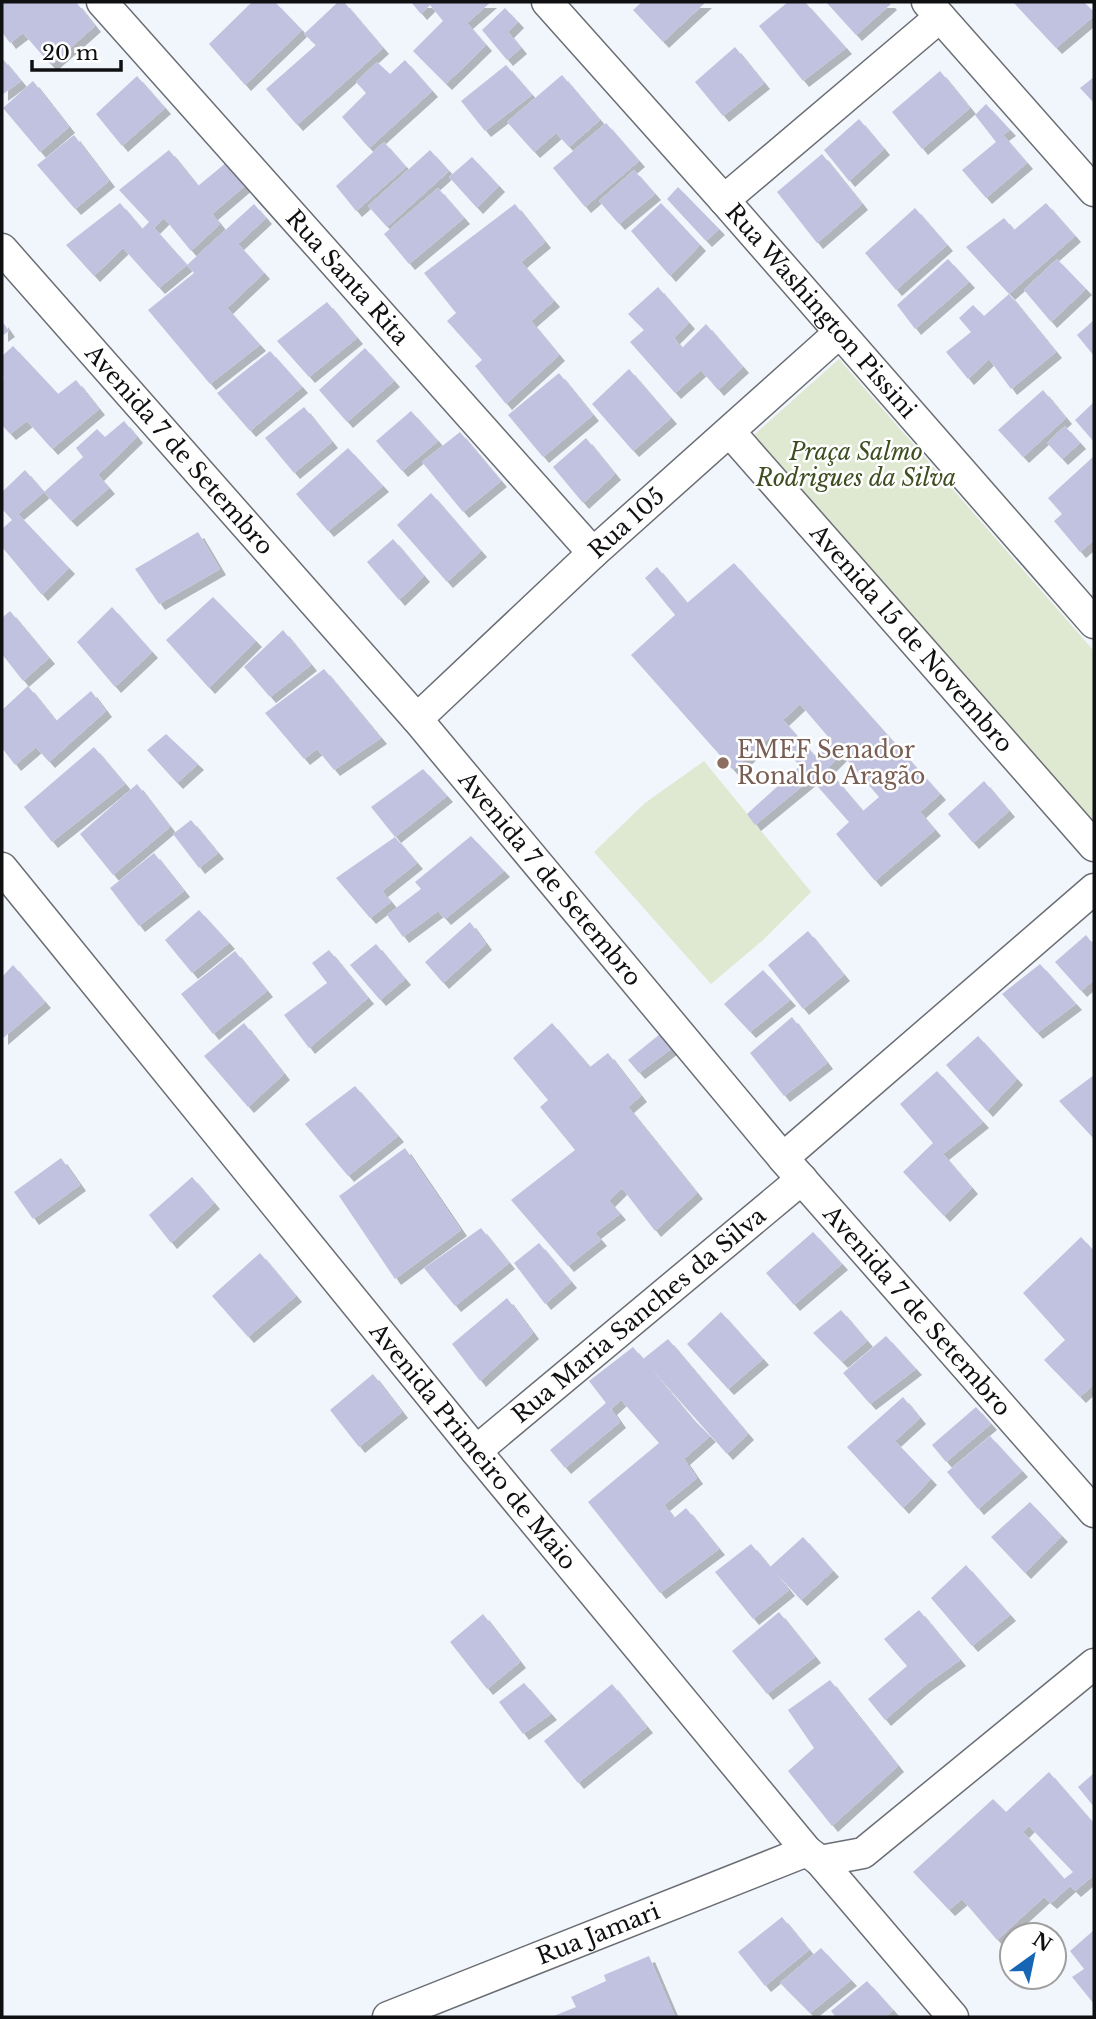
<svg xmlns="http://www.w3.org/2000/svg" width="1096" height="2019" font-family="'Libre Baskerville',serif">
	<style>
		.green { fill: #dfe8d1 }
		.building { fill: #c1c2e0; fill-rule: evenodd; filter: url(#shadow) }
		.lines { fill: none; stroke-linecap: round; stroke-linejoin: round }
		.minor-casing { stroke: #6a6e74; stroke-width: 33 }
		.minor { stroke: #fff; stroke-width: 30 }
		.education-dot { fill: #8d6e63; stroke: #fff; stroke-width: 2.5 }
		.labels { text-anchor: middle; stroke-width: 5; stroke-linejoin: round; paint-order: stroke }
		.street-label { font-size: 23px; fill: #0f1012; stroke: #fff }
		.park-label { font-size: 23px; font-style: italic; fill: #3f4e20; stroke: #fff }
		.education-label { font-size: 23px; fill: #785e54; stroke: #fff; text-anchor: start }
	</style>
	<defs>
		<filter id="shadow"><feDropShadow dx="6" dy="6" stdDeviation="0" flood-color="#0004"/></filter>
	</defs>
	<rect width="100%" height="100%" fill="#f1f6fd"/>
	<g class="green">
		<polygon points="839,359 1094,651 1094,823 754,435"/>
		<polygon points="704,761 811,892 763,940 711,984 594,852 645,803"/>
	</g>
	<g class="building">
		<polygon points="2,2 76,2 95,26 51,65 23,33 10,43 2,32"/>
		<polygon points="252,2 275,2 302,30 245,85 209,44"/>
		<polygon points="338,2 344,2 383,48 297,125 266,89 316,45 304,34"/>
		<polygon points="411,2 491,2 467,23 486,45 446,84 413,51 443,21 430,5 421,14"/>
		<polygon points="642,2 706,2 663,42 633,10"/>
		<polygon points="788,2 805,2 846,48 803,81 759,26"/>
		<polygon points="826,2 889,2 891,4 856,35"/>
		<polygon points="1013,2 1084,2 1094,12 1094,16 1056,48"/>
		<polygon points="505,8 518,22 508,32 521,48 507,60 482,30"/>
		<polygon points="735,47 764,83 723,116 695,82"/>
		<polygon points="2,58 21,81 2,95"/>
		<polygon points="405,60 432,91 369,148 342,117 366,93 356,82 377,62 390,74"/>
		<polygon points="506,65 532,95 485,131 461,101"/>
		<polygon points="940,71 970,108 922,149 892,112"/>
		<polygon points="562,75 600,120 569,147 556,133 534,152 507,122"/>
		<polygon points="137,76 165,108 122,146 96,114"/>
		<polygon points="1094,77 1094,103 1080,88"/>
		<polygon points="33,81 69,127 40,152 3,108"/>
		<polygon points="986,104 1010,130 1003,135 1027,163 986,198 962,170 996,142 975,115"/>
		<polygon points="859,119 884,149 849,181 824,150"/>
		<polygon points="606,123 639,161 585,207 553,168"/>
		<polygon points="74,135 109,181 75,209 37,165"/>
		<polygon points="384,142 406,167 356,211 336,186"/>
		<polygon points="169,150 198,186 227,162 247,184 212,214 220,224 191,251 164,218 154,228 187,265 159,288 123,248 94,276 66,245 120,203 142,229 149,222 119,190"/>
		<polygon points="430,150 449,171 387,227 368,206"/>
		<polygon points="822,154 862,204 817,243 777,192"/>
		<polygon points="472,157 499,186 477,208 449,177"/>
		<polygon points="634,170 655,194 619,224 599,201"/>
		<polygon points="678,187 719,229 706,241 667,199"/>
		<polygon points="438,188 464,218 409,264 384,234"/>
		<polygon points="661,203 700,245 670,276 631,231"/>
		<polygon points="1046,203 1075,236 1009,294 966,247 1004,218 1014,230"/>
		<polygon points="254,204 266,218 238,244 264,273 227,308 260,345 210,384 148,310 194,273 187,265"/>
		<polygon points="515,204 545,242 521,262 554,301 531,321 559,355 506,404 475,366 482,360 447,321 456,313 424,273"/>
		<polygon points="915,208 947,245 896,290 865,253"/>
		<polygon points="948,259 969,282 915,329 897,305"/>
		<polygon points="1057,259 1086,289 1051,322 1024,290"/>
		<polygon points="658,287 689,323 674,338 682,348 706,324 743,367 718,390 701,370 675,393 630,342 644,330 628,314"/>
		<polygon points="1009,294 1056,352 1011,389 989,359 968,379 946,352 971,332 959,318 973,305 984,316"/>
		<polygon points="327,302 357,338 309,377 277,341"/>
		<polygon points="1094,320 1094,356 1077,335"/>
		<polygon points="2,321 9,331 2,336"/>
		<polygon points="13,346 58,394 76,380 99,409 52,449 27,421 10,434 2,425 2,379 4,378 2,375 2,356"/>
		<polygon points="365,348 394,381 347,422 319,390"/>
		<polygon points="270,351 302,387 250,431 217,393"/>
		<polygon points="629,369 671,418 633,451 592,404"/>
		<polygon points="559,373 593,415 543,457 508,415"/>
		<polygon points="1043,390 1066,418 1023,457 998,430"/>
		<polygon points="1094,402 1094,442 1075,420"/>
		<polygon points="304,407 332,442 294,473 265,438"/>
		<polygon points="411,411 438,441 402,471 376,441"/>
		<polygon points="124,421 137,437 98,475 109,488 71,521 44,492 18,514 69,568 42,595 2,547 2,529 12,520 2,509 2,492 25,470 44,492 83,457 76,448 97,429 105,437"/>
		<polygon points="1065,426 1080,443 1062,459 1047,443"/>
		<polygon points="460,432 501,481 463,512 422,462"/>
		<polygon points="586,438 615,474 583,503 553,467"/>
		<polygon points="348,448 383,486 328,531 296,494"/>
		<polygon points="1094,456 1094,540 1080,552 1054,521 1062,514 1048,498"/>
		<polygon points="431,493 481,551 447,582 397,525"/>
		<polygon points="198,532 220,569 159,604 135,569"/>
		<polygon points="393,539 424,576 399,600 367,562"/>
		<path d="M734 563 940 794 920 812 935 830 875 881 836 834 849 822 811 779 755 825 747 814 800 766 772 735 733 770 631 655 675 615 645 578 657 567 687 603ZM800 704 831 740 815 756 783 720ZM842 754 879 797 863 811 827 769Z"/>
		<polygon points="213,597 256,641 209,688 166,640"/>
		<polygon points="112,607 152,652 115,687 77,642"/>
		<polygon points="10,611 49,658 23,681 2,654 2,618"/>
		<polygon points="283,630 311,665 270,697 244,667"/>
		<polygon points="324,669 381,738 334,770 317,749 304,759 265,713"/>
		<polygon points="28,686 56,721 91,691 106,711 49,762 36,747 15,765 2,748 2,710"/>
		<polygon points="166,734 198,764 177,783 147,750"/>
		<polygon points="94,747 125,784 52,842 24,807"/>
		<polygon points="423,769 447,796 395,837 371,807"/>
		<polygon points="984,781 1009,811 973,843 948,814"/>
		<polygon points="137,784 170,827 113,875 80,834"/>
		<polygon points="191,820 218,853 199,868 173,834"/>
		<polygon points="471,836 504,871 445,919 438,911 403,937 387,915 421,889 415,882"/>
		<polygon points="395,837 417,863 382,891 391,902 370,918 336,878"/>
		<polygon points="154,853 184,891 139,926 110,888"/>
		<polygon points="199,910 229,943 192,973 165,940"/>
		<polygon points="470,922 486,944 443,983 425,962"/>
		<polygon points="808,931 844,975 803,1009 768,965"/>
		<polygon points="1086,935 1094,945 1094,980 1081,991 1055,962"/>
		<polygon points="376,944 405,979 380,1000 350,965"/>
		<polygon points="329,950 368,998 309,1048 284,1015 327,983 312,963"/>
		<polygon points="235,951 267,991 213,1034 181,994"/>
		<polygon points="1040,964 1076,1004 1037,1033 1002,994"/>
		<polygon points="13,965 45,1002 2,1039 2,977"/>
		<polygon points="763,970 790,1000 750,1032 724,1004"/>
		<polygon points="792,1017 827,1063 784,1096 750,1053"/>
		<polygon points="244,1023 284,1074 248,1107 204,1056"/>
		<polygon points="552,1023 590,1067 608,1053 641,1096 628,1107 697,1193 655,1231 622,1188 609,1201 620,1214 595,1233 601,1240 568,1266 511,1200 575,1150 540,1107 548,1100 513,1058"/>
		<polygon points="660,1034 671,1049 639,1073 628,1060"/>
		<polygon points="978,1036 1017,1079 987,1111 946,1065"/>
		<polygon points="937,1071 983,1122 943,1154 972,1188 944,1216 903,1172 933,1143 900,1104"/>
		<polygon points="1094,1075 1094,1139 1059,1101"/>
		<polygon points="355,1086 398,1136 348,1176 305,1124"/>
		<polygon points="405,1148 461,1230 395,1279 339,1196"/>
		<polygon points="61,1158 80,1185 33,1219 14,1192"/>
		<polygon points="192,1177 214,1203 171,1243 149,1215"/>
		<polygon points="481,1228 509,1263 455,1306 424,1268"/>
		<polygon points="813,1232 842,1264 794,1305 766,1273"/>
		<polygon points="1081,1237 1094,1251 1094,1384 1080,1397 1044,1360 1065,1340 1023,1293"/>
		<polygon points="539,1243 571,1282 545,1304 514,1263"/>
		<polygon points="260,1253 296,1296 248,1337 212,1296"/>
		<polygon points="507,1298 533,1333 480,1381 452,1344"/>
		<polygon points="841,1310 867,1341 842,1362 813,1333"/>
		<polygon points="721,1312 763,1359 728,1389 687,1344"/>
		<polygon points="886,1336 916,1369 870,1404 843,1373"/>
		<polygon points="668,1339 748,1434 727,1454 647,1364 690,1416 710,1436 684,1459 697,1478 664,1505 674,1518 686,1508 719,1549 660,1593 588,1502 659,1443 621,1400 611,1409 620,1422 565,1468 550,1450 606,1403 589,1381 633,1347 643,1359"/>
		<polygon points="373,1374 402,1412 359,1447 330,1410"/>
		<polygon points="903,1397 920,1418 895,1441 931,1479 903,1508 847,1447"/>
		<polygon points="976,1407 991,1424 946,1462 932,1445"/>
		<polygon points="990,1436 1022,1471 978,1509 947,1472"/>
		<polygon points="1030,1502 1062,1536 1025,1573 991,1537"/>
		<polygon points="803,1537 833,1571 801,1600 774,1571 789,1590 753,1619 715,1572 751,1544 770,1567"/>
		<polygon points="966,1565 1010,1615 972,1646 931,1598"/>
		<polygon points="919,1610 960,1660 924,1686 885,1720 868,1699 907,1666 884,1639"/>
		<polygon points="779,1612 815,1657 767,1694 732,1651"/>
		<polygon points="483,1614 520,1662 487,1689 450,1642"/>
		<polygon points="830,1680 898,1766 832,1826 788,1771 814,1748 788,1710"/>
		<polygon points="524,1683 551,1714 523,1734 499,1702"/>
		<polygon points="612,1684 647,1727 578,1783 544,1741"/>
		<path d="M1049 1772 1094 1824V1875L1075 1891 1070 1886 1051 1903 1044 1897 997 1940 962 1899 949 1910 913 1872 993 1799 1006 1812ZM1029 1826 1073 1872 1064 1879 1023 1832Z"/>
		<polygon points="1094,1773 1094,1807 1078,1787"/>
		<polygon points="782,1917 809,1950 765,1986 738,1952"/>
		<polygon points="1094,1930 1094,2004 1072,1977 1084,1969 1070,1951"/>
		<polygon points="821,1948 851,1980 810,2013 780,1983"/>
		<polygon points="649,1956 675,2017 551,2017 576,2007 571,1997 606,1981 604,1975"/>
		<polygon points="867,1981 893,2010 885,2017 836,2017 831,2011"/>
	</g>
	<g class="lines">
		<g class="minor-casing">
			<g id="minor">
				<path id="s1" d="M102 2 593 553"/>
				<path id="s2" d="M547 2 724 200 1094 623"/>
				<polyline points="927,2 1094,191"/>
				<polyline points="724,200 940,17"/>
				<path id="s3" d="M2 249 417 719 783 1158 1094 1512"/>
				<path id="s4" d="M730 432 1094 846"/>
				<path id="s5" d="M417 719 593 553 839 333"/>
				<path id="s6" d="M2 868 476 1451 807 1851 820 1861 953 2017"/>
				<polyline points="783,1158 1094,889"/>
				<path id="s7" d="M476 1451 802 1179"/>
				<polyline points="820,1861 863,1853 1094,1664"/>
				<path id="s8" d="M388 2017 807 1851"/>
			</g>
		</g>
		<use href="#minor" class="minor"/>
	</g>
	<circle class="education-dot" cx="723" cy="763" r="7"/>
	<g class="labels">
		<g class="street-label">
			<text dy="8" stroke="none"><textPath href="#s1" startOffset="369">Rua Santa Rita</textPath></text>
			<text dy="8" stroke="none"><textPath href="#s2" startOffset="413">Rua Washington Pissini</textPath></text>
			<text dy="8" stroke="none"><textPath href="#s3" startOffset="268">Avenida 7 de Setembro</textPath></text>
			<text dy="8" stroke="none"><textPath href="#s5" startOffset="287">Rua 105</textPath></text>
			<text dy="8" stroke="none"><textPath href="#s4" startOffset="275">Avenida 15 de Novembro</textPath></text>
			<text dy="8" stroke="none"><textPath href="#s3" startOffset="835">Avenida 7 de Setembro</textPath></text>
			<text dy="8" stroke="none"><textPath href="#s3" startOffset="1402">Avenida 7 de Setembro</textPath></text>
			<text dy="8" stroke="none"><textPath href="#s7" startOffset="212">Rua Maria Sanches da Silva</textPath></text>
			<text dy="8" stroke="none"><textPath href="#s6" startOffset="746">Avenida Primeiro de Maio</textPath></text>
			<text dy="8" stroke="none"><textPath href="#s8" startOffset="226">Rua Jamari</textPath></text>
		</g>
		<g class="park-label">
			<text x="856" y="460">Praça Salmo<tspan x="856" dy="26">Rodrigues da Silva</tspan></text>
		</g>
		<g class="education-label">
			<text x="737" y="758">EMEF Senador<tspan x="737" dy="26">Ronaldo Aragão</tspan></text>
		</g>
	</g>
	<rect width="1096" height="2019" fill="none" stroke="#0f1012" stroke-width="7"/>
	<g transform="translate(1033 1956) rotate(33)"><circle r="33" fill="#ffffff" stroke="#9f9fa0" stroke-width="2"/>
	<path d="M0-5L12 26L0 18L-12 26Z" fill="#1666b5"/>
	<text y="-10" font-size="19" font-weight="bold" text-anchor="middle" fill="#0f1012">N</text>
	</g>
	<path d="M32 60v10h89v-10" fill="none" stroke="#0f1012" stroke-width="3.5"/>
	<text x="42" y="60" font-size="21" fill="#0f1012" stroke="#ffffff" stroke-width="5" paint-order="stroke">20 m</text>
</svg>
